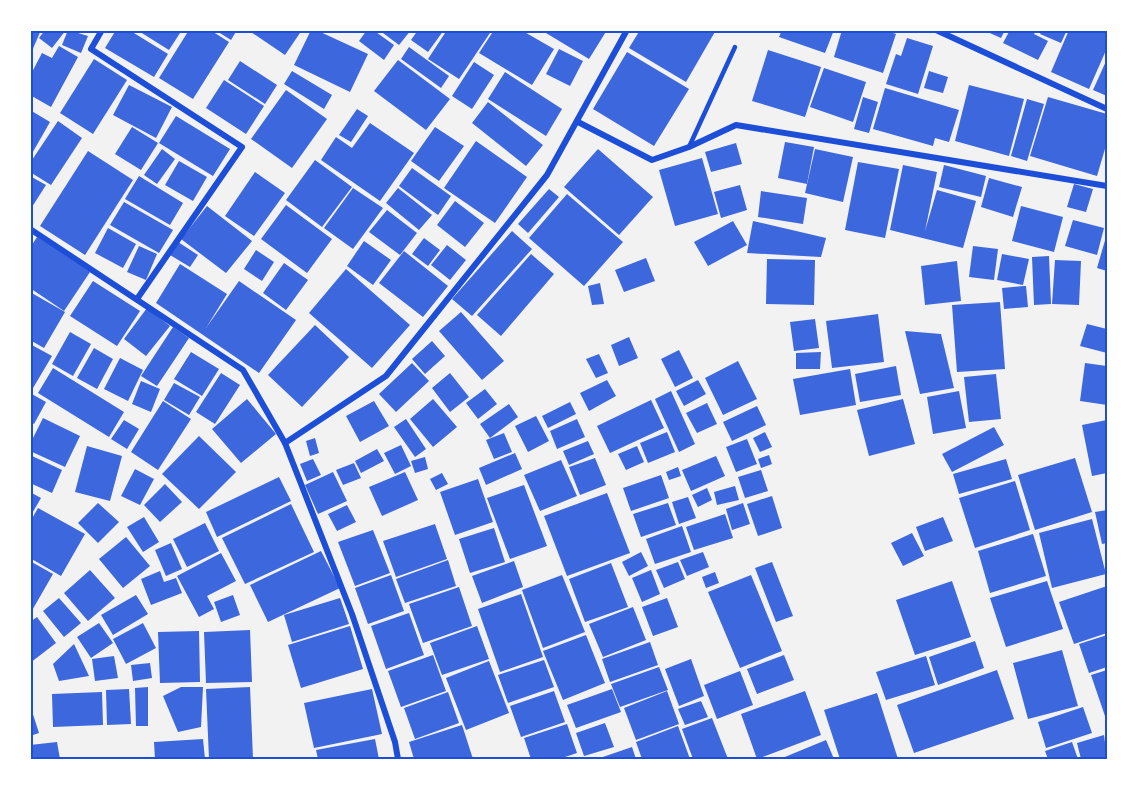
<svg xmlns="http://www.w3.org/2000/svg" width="1137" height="789" font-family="Inter,sans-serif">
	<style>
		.building { fill: #3d67dc }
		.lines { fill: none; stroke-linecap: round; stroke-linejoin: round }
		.service { stroke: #1d4ed8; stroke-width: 4.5 }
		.minor { stroke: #1d4ed8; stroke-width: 6 }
		.neatline { fill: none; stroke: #1d4ed8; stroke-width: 2 }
	</style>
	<rect width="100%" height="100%" fill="#f2f2f2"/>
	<g class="building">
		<polygon points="30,30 41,30 32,51 30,50"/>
		<polygon points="45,30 66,30 52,48 39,38"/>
		<polygon points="68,30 88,36 81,53 62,45"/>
		<polygon points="116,30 129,30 168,54 154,77 105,48"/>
		<polygon points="137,30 182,30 169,50"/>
		<polygon points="189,30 210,30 229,42 193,99 159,78"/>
		<polygon points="215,30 237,30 231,40"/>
		<polygon points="248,30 302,30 285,55"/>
		<polygon points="311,30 316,30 368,54 350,92 294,65"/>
		<polygon points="367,30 373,30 394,45 384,60 359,41"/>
		<polygon points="379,30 411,30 399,45"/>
		<polygon points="418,30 444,30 428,52 411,40"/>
		<polygon points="447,30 492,30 459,79 428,59"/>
		<polygon points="494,30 521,30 554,49 532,85 479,53"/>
		<polygon points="541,30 607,30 589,59"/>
		<polygon points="640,30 716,30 686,82 629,48"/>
		<polygon points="782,30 834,30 825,53 779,37"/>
		<polygon points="842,30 884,30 896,34 883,73 834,57"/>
		<polygon points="983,30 1005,30 1001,38"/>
		<polygon points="1010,30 1036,30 1034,34 1048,41 1038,60 1003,43"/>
		<polygon points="1042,30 1067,30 1061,43 1040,34"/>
		<polygon points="1069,30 1107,30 1107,48 1089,89 1051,72"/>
		<polygon points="907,38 933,46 918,94 886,84 896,54 901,56"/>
		<polygon points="59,46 78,57 51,107 30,95 30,76 42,53 52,58"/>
		<polygon points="409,47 449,76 441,88 401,59"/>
		<polygon points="559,49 583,61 570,86 546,74"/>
		<polygon points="768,50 821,67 805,117 752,101"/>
		<polygon points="627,52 689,89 654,146 593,109"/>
		<polygon points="94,59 127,80 93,134 60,113"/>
		<polygon points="1107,59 1107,96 1093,90"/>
		<polygon points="398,60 450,99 426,130 374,91"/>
		<polygon points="240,61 277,85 265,104 228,80"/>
		<polygon points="474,62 494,75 472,109 452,96"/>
		<polygon points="824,68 866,82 853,122 810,107"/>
		<polygon points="292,71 332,95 324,109 284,84"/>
		<polygon points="929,71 948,77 943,93 924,88"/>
		<polygon points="505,72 562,109 546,136 488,99"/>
		<polygon points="224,80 264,106 246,134 206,108"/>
		<polygon points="129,85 172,107 156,138 113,115"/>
		<polygon points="969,85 1024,99 1009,156 955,141"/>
		<polygon points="885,88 959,110 949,142 935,138 933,146 873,129"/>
		<polygon points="286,90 327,119 292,168 251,139"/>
		<polygon points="863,97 878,102 869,133 854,129"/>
		<polygon points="1048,97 1107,114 1107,142 1097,176 1030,156"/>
		<polygon points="1027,99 1044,104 1027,161 1011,156"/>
		<polygon points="488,102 543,145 526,166 472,123"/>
		<polygon points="357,109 368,116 351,142 339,135"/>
		<polygon points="30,110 50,122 30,157"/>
		<polygon points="176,116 230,149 213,176 159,143"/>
		<polygon points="58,121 82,138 51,185 30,172 30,163"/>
		<polygon points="370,123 414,153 380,201 321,160 336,137 352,148"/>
		<polygon points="132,127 158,143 141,170 115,154"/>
		<polygon points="435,127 464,146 439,181 411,161"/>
		<polygon points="476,141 527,177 495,223 444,188"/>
		<polygon points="785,142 814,147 807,184 778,178"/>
		<polygon points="736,143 742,164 711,172 705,152"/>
		<polygon points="162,149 175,159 157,184 144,175"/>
		<polygon points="598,149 653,197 619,235 564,187"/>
		<polygon points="815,149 853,157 843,202 805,193"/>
		<polygon points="88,151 133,180 85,255 40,226"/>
		<polygon points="702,158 718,214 675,226 659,170"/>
		<polygon points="315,160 352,187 322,227 286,200"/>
		<polygon points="179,161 207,177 193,201 165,185"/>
		<polygon points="858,162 899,169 885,238 845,230"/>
		<polygon points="903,165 937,172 925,231 937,190 976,201 963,248 890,230"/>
		<polygon points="944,165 986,176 981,197 939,187"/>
		<polygon points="412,168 451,196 438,215 399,186"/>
		<polygon points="255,172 285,193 254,236 225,216"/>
		<polygon points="30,176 46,185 32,207 30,205"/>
		<polygon points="139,176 183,203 170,225 125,199"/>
		<polygon points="989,178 1022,187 1013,217 981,207"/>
		<polygon points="1074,184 1093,189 1086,212 1067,207"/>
		<polygon points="740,185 747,210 721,218 714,192"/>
		<polygon points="353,188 383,208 353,249 324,228"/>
		<polygon points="398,188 432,215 419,230 386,203"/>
		<polygon points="549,189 559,197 528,233 518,224"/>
		<polygon points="761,191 807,198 803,224 758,217"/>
		<polygon points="567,194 623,242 584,286 529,238"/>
		<polygon points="455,201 484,223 465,247 437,225"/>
		<polygon points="124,202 173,230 159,253 110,225"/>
		<polygon points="286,205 332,239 307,273 261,239"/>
		<polygon points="207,206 252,241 226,273 181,239"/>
		<polygon points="1021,206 1063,217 1054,252 1012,241"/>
		<polygon points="387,210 417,233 400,255 369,232"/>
		<polygon points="1073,220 1104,228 1097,255 1065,246"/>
		<polygon points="733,221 747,245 708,266 694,242"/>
		<polygon points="753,221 826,238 821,257 747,253"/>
		<polygon points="108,228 136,244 123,268 95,253"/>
		<polygon points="512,231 532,249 472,316 452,299"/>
		<polygon points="37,237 90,272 64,311 30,288 30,248"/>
		<polygon points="1106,237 1107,237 1107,271 1097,268"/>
		<polygon points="424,238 440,250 428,266 412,254"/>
		<polygon points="364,241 391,260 373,285 347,266"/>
		<polygon points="178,242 198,255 190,267 170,255"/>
		<polygon points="447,245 466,260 450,280 431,265"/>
		<polygon points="139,246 157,254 146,280 127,272"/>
		<polygon points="973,246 998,249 994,280 969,277"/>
		<polygon points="256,250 274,262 262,281 244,269"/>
		<polygon points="404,251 448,286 423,317 379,283"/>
		<polygon points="531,254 554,274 501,336 477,315"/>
		<polygon points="1002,254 1029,259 1023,285 997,280"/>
		<polygon points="1049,256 1051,304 1034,305 1032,257"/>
		<polygon points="646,258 655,281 624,292 615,270"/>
		<polygon points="767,259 815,260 814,305 766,304"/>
		<polygon points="1055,260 1081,261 1079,305 1052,304"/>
		<polygon points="957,261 961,301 925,305 921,266"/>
		<polygon points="284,263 308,280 286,310 263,293"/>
		<polygon points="180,264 227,294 206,328 239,281 296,320 259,373 156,303"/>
		<polygon points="346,269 410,325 372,368 309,313"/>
		<polygon points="93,281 140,311 117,346 70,316"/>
		<polygon points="600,283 604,304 592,305 588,286"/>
		<polygon points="1023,286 1026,286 1028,307 1004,309 1002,288"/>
		<polygon points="30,292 65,312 44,348 30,340"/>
		<polygon points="1000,302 1005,369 957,372 952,305"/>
		<polygon points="147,308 170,326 146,356 124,339"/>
		<polygon points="461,312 504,361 482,380 439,331"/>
		<polygon points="878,314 884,362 832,368 826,321"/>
		<polygon points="815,319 819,348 794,351 790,322"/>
		<polygon points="1087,324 1107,329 1107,353 1080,346"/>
		<polygon points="315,325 349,357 302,407 268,375"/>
		<polygon points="173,327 189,338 157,386 141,376"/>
		<polygon points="905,331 941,334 954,388 920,394"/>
		<polygon points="70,332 91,344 73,376 52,364"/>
		<polygon points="629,337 638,358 619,366 611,345"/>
		<polygon points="432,341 445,356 425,374 412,359"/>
		<polygon points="30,344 52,356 33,388 30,386"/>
		<polygon points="94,348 113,359 97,389 77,378"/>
		<polygon points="679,350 693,378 675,387 661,359"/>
		<polygon points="191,352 219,369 202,396 174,379"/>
		<polygon points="821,352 820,369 796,369 796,353"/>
		<polygon points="599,354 608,373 596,378 586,359"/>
		<polygon points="120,358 143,370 128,401 104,389"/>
		<polygon points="738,361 757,399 723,415 705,378"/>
		<polygon points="412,363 429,381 396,412 379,394"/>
		<polygon points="1085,363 1107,366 1107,405 1080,401"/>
		<polygon points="896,366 901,395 860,402 855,374"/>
		<polygon points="53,368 124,412 109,437 38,393"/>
		<polygon points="850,369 856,405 800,415 793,379"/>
		<polygon points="221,373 240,385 215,424 196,412"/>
		<polygon points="450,373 469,397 450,412 432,388"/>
		<polygon points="996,374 1001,419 969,422 964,377"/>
		<polygon points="607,380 616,396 589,411 580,393"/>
		<polygon points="698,380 706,394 684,406 676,391"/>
		<polygon points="141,381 160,389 151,412 132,404"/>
		<polygon points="174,383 200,397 189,415 164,400"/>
		<polygon points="485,389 497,404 478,419 466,403"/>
		<polygon points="671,391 695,444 679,452 655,399"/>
		<polygon points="959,391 966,428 933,434 927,397"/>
		<polygon points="30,393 46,402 34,424 30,422"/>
		<polygon points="247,399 276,434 241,463 212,429"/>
		<polygon points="433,399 457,427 433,447 410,419"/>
		<polygon points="903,399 915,444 869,456 857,410"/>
		<polygon points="651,400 664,428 610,453 597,426"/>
		<polygon points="163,401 191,419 158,470 131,452"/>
		<polygon points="374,401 389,426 360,442 346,416"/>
		<polygon points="570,402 576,414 548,428 542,416"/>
		<polygon points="707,403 717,424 697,433 686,413"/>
		<polygon points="509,404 518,417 490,438 480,424"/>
		<polygon points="757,406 766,425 732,441 723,422"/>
		<polygon points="536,416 549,441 528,452 515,426"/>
		<polygon points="43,418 80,436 65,467 30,451 30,444"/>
		<polygon points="406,419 426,449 415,457 394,427"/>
		<polygon points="577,419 585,437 557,449 550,431"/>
		<polygon points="124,420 139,429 127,449 111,439"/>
		<polygon points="1107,420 1107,473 1092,476 1082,425"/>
		<polygon points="994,427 1004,445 952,472 942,454"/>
		<polygon points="667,432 675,452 648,463 640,443"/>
		<polygon points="765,432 772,447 760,452 753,438"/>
		<polygon points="504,433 512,452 494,459 486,440"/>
		<polygon points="199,436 236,472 199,509 162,474"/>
		<polygon points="315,438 319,453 310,456 306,441"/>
		<polygon points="747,439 757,464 736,472 726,447"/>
		<polygon points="588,441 594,454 569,465 563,451"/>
		<polygon points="401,445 411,466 395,474 384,453"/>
		<polygon points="87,446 122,456 110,501 75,492"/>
		<polygon points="637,446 644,462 626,470 618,454"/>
		<polygon points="377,449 384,461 361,473 355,461"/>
		<polygon points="515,453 522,469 486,485 479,468"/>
		<polygon points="30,455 62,470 52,493 30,483"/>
		<polygon points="769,455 772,464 761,468 758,459"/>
		<polygon points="716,456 725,476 691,491 682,470"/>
		<polygon points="425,457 428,469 415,473 411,461"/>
		<polygon points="595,458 606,485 580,495 569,467"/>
		<polygon points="1075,458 1092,512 1035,530 1018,475"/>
		<polygon points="313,459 321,475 307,481 300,464"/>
		<polygon points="1006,459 1012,479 959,494 953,474"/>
		<polygon points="561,460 577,496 540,511 524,475"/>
		<polygon points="354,463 361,478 343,485 336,470"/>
		<polygon points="678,467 681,476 669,480 666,472"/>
		<polygon points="135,469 154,479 140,505 121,496"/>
		<polygon points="761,470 768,491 745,498 738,477"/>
		<polygon points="333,472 347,501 318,514 305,485"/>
		<polygon points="405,472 418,500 382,516 369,487"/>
		<polygon points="442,473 448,484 436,490 430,479"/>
		<polygon points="661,475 669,498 631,511 623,488"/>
		<polygon points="279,477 291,501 217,537 206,512"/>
		<polygon points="478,479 493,522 455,535 440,492"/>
		<polygon points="1015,481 1030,530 975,548 959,498"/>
		<polygon points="165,484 182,502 160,522 144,505"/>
		<polygon points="524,485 547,546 510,559 487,498"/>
		<polygon points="735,486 739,500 717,505 714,492"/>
		<polygon points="707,488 712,500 698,507 692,495"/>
		<polygon points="30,492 41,498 30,517"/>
		<polygon points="607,493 630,553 567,576 544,516"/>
		<polygon points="772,496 782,528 758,536 747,504"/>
		<polygon points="688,497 696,518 679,524 672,502"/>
		<polygon points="98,503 119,522 98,543 78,523"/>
		<polygon points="668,503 676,525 641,537 633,514"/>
		<polygon points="743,503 750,524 732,530 726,509"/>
		<polygon points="291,504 314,552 245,584 222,538"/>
		<polygon points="347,505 356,522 337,531 328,514"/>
		<polygon points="38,508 85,534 61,576 30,558 30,522"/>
		<polygon points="1107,510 1107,543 1102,544 1095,512"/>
		<polygon points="725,514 733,538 694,550 686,527"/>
		<polygon points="144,517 159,542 143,552 127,527"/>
		<polygon points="943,517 953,541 925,551 916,527"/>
		<polygon points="1092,519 1106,574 1052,588 1039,533"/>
		<polygon points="205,523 219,551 187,567 173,539"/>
		<polygon points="435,524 447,559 396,577 383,541"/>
		<polygon points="682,526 691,552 655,564 646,539"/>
		<polygon points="494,528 505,562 470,573 459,539"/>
		<polygon points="373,530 390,573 355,586 338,542"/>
		<polygon points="912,533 924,556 903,566 891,543"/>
		<polygon points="1033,534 1046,576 990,593 978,551"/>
		<polygon points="126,537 150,566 123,588 99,559"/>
		<polygon points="171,543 182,569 166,576 155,550"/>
		<polygon points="321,551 340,588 268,622 250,585"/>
		<polygon points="641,552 648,566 629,576 622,562"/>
		<polygon points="703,552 709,567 687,576 680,560"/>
		<polygon points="221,553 236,581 207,596 214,609 199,617 177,576"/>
		<polygon points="448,560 456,586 405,603 396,579"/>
		<polygon points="30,561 53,574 30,614"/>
		<polygon points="514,561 523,587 482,603 472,576"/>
		<polygon points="678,562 685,579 664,588 656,570"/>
		<polygon points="772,562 793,616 776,622 755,568"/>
		<polygon points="611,563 628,607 585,622 569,579"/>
		<polygon points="90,570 115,598 88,621 64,593"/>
		<polygon points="651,570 660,594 642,602 632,578"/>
		<polygon points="160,571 164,582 176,578 182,593 151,605 141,579"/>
		<polygon points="715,572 719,583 706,588 702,577"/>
		<polygon points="391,575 404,611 368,624 355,588"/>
		<polygon points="562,575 585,632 543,648 522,590"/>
		<polygon points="751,575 782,651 740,668 708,592"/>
		<polygon points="952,581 971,637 915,655 896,600"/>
		<polygon points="1047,581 1063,629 1006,647 990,598"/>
		<polygon points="1107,586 1107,633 1074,644 1059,602"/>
		<polygon points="459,587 472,626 423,643 409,604"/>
		<polygon points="521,594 543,657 500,672 478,609"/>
		<polygon points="136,595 148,614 113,635 101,615"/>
		<polygon points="233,595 240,615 221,622 214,602"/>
		<polygon points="59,598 81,623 64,637 43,611"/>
		<polygon points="340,598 349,624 292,642 284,615"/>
		<polygon points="667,598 678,627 653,636 642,607"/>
		<polygon points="633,607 646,640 603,657 589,624"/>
		<polygon points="409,613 424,655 386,669 371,626"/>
		<polygon points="37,617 56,643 30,663 30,622"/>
		<polygon points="99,623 113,643 91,658 77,637"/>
		<polygon points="143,623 156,648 126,664 113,639"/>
		<polygon points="350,626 363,669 301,688 288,645"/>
		<polygon points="477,626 489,659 442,675 430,643"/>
		<polygon points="250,630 252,682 206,683 204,632"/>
		<polygon points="199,631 200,682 160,683 158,632"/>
		<polygon points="586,635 605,683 563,700 543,651"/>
		<polygon points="1107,635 1107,667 1089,673 1079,644"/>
		<polygon points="975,641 984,668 938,685 929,657"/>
		<polygon points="650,642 658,665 610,682 602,659"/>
		<polygon points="74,644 89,676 59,681 53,664"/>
		<polygon points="1062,650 1078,706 1028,719 1013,663"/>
		<polygon points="433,655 446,691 401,707 388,671"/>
		<polygon points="784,655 794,680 757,694 747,669"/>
		<polygon points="114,656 118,678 95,681 92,659"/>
		<polygon points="926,656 935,685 886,700 876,672"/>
		<polygon points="691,659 704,696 679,706 665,669"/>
		<polygon points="544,660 554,687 508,703 498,675"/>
		<polygon points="489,661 509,713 466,730 446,678"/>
		<polygon points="150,663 152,678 133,681 131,665"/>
		<polygon points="659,667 668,690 620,707 611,684"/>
		<polygon points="997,670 1014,719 914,753 897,705"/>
		<polygon points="1107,670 1107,722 1091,675"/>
		<polygon points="740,671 753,705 717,719 704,685"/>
		<polygon points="148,687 148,726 136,726 135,688"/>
		<polygon points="181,687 203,687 201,727 178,732 163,696"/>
		<polygon points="250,687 253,759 209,759 206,689"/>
		<polygon points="129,689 131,724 107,725 106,690"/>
		<polygon points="372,689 382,734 314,748 304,703"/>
		<polygon points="612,689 621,712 576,728 567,705"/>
		<polygon points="554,691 565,722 521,737 510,706"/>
		<polygon points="667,691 679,724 636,740 624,708"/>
		<polygon points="805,691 821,735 757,759 741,714"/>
		<polygon points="102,692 103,725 53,727 52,694"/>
		<polygon points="448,692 459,723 415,739 404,708"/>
		<polygon points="877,693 898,759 840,759 824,710"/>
		<polygon points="701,701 708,717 685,725 678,709"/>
		<polygon points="30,705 39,733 30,736"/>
		<polygon points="1083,707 1092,733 1046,748 1038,722"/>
		<polygon points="712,718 728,759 693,759 682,729"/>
		<polygon points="605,723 614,747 584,756 576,733"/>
		<polygon points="567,724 577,753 559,759 531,759 524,738"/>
		<polygon points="462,725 473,759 414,759 409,742"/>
		<polygon points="678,726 690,759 642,759 636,742"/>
		<polygon points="1104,735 1107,758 1081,759 1077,743"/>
		<polygon points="203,739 205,759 155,759 154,742"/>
		<polygon points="375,739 379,759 318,759 316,750"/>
		<polygon points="826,740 834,759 780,759"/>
		<polygon points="57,742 60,759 30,759 30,745"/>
		<polygon points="1072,742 1078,759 1048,759 1045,751"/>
		<polygon points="632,747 636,759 597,759"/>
	</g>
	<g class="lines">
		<polyline class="service" points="689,147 735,47"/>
		<g class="minor">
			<polyline points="102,30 91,49 242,147 137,299"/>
			<polyline points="936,30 1107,109"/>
			<polyline points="578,122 652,160 689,147 736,125 1107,186"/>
			<polyline points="30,229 243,370 285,443 352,614 395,742 398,759"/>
			<polyline points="285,443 386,376 547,175 627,30"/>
		</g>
	</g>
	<rect width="1137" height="789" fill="none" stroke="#ffffff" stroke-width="63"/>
	<rect x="32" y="32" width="1074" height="726" class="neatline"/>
</svg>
